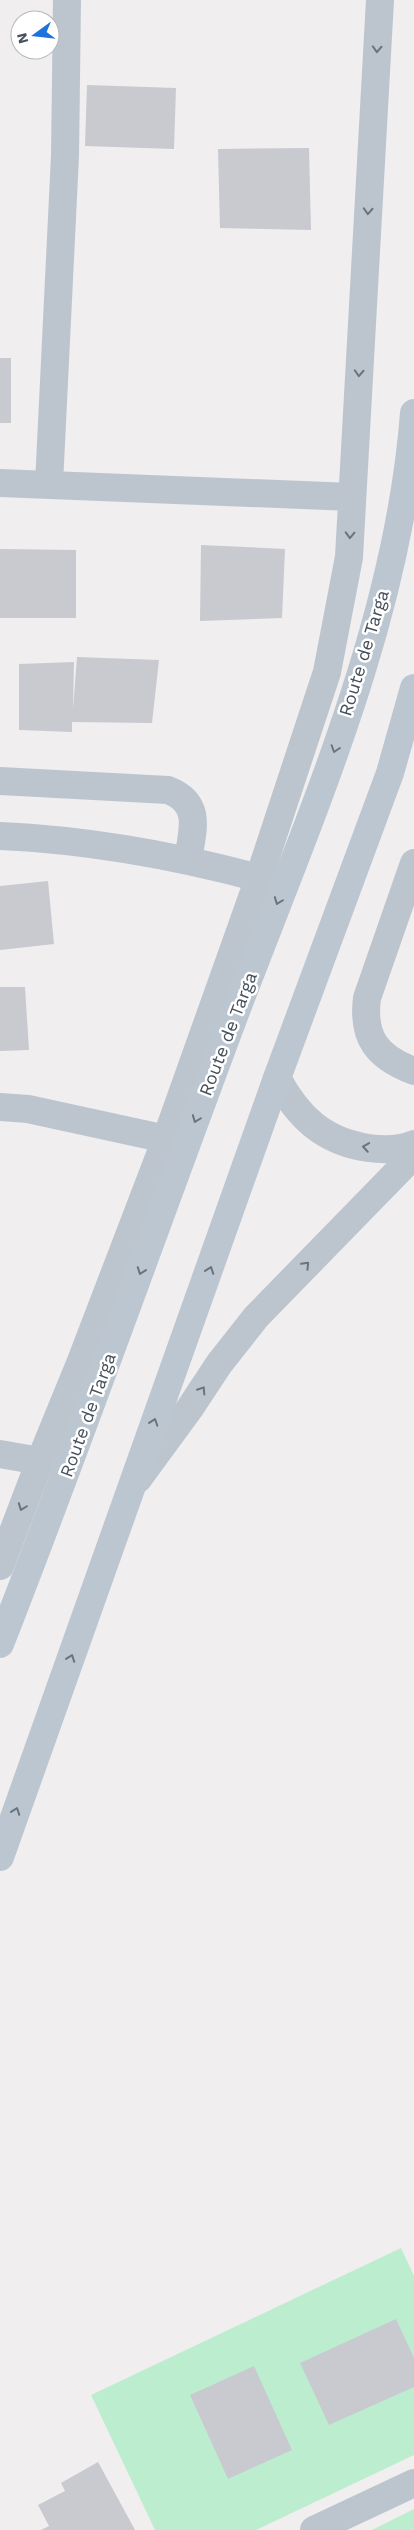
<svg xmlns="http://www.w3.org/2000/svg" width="414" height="2530" font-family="'Work Sans',sans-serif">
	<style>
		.green { fill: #bdedcf }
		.building { fill: #c8cad0 }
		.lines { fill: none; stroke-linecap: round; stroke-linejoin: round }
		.minor { stroke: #bcc5cd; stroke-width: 28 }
		.tertiary { stroke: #bcc5cd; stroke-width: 28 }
		.secondary { stroke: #bcc6d1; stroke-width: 28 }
		.oneway { stroke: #69747d }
		.oneway2 { stroke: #69747e }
		.labels { text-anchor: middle; stroke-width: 5; stroke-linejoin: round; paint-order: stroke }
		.street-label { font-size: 18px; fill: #46515b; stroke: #fff }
	</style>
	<rect width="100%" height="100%" fill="#f0eeee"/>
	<g class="green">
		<polygon points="401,2248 414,2276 414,2455 256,2530 155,2530 91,2395"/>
		<polygon points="414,2509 414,2530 372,2530"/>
	</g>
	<g class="building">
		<polygon points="87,85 176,88 174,149 85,146"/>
		<polygon points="309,148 311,230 220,228 218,149"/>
		<rect x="0" y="358" width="11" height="65"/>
		<polygon points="201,545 285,549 282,618 200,621"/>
		<polygon points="0,549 76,550 76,618 0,618"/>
		<polygon points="77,657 159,660 152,723 72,722 72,732 19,730 19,664 74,662 73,710"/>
		<polygon points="48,881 54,944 0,950 0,886"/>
		<polygon points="0,987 25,987 29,1050 0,1051"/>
		<polygon points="396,2319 414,2358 414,2387 329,2425 300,2363"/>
		<polygon points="254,2366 292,2450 228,2479 190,2395"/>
		<polygon points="98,2462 135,2530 41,2530 49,2526 38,2505 65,2491 61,2483"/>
	</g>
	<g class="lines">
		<g class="minor">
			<polyline points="0,483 352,497"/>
			<polyline points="49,484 65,156 67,0"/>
			<path d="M0 781 168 790C202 803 193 829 188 859"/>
			<path d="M0 836C89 840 173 855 259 878"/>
			<path d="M414 863 367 998C362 1038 377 1057 414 1071"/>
			<polyline points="0,1107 28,1109 166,1139"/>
			<polyline points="0,1454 40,1461"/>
			<polyline points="0,1566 40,1461 81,1361 166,1139 259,878 327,672 349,557 380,0"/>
			<polyline points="314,2530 414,2483"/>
		</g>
		<g class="tertiary">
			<path d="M277 1078C298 1117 323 1141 368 1148 383 1150 400 1150 414 1144"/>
			<polyline points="138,1479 190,1408 219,1364 256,1317 414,1155"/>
		</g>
		<g class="secondary">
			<path d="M0 1644C81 1437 155 1227 233 1019 307 823 398 624 414 413"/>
			<polyline points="0,1857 277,1078 390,773 414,688"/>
		</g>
	</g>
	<defs><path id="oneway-chevron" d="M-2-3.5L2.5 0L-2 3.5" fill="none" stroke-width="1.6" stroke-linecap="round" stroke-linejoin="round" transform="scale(1.25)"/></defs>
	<g class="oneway">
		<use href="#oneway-chevron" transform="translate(377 49) rotate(93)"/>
		<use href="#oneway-chevron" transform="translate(368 211) rotate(93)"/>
		<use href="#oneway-chevron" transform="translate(359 373) rotate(93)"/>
		<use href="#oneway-chevron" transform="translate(350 535) rotate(92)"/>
		<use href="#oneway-chevron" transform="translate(366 1147) rotate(-171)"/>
		<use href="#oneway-chevron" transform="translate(306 1265) rotate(-46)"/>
		<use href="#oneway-chevron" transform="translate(202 1390) rotate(-57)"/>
		<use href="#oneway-chevron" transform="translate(22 1507) rotate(111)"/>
	</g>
	<g class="oneway2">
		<use href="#oneway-chevron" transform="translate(335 749) rotate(108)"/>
		<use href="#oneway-chevron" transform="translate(278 901) rotate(111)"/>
		<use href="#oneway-chevron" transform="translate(196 1119) rotate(111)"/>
		<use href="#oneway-chevron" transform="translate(210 1270) rotate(-70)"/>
		<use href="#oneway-chevron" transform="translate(141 1271) rotate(110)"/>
		<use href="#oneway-chevron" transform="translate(154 1422) rotate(-71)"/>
		<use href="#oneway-chevron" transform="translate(71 1658) rotate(-70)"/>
		<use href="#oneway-chevron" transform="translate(16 1811) rotate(-70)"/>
	</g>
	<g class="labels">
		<g class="street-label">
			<text transform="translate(364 653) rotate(-73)" y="6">Route de Targa</text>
			<text transform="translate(228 1034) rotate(-69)" y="6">Route de Targa</text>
			<text transform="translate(88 1415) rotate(-70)" y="6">Route de Targa</text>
		</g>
	</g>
	<g transform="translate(35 35) rotate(255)"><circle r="24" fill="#ffffff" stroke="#b5b9bd"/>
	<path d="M0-4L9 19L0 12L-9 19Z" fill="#1d72db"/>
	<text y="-8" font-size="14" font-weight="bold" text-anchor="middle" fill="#46515b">N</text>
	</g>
</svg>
